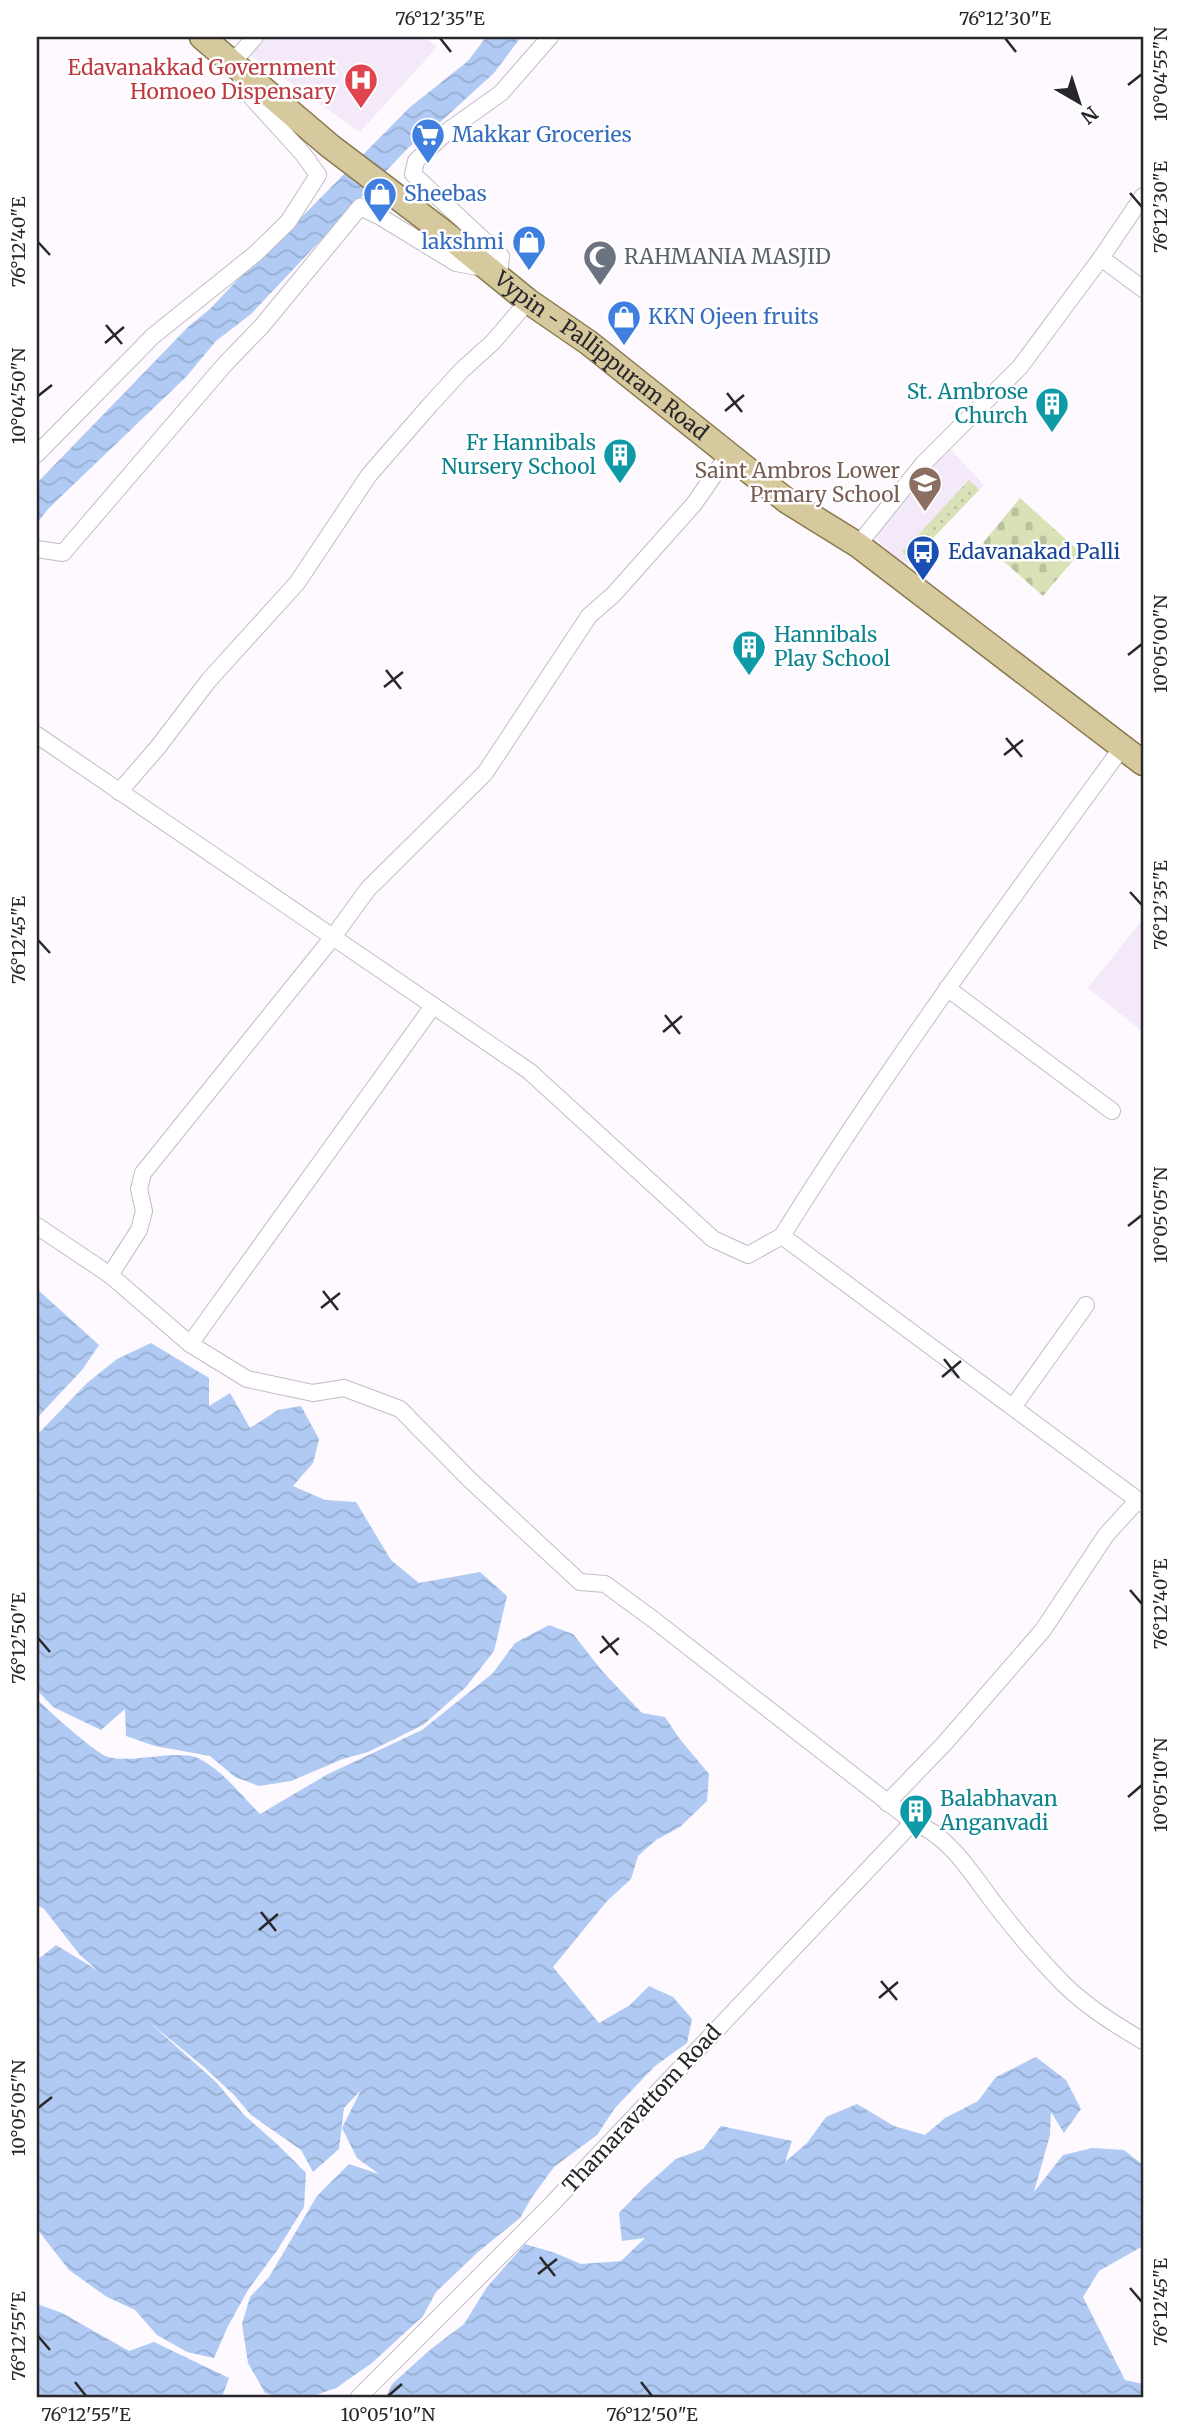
<svg xmlns="http://www.w3.org/2000/svg" width="1180" height="2434" font-family="Merriweather,serif">
	<style>
		.built { fill: #f3e9f9 }
		.cemetery { fill: url(#cemetery-stones) }
		.park { fill: url(#park-dots) }
		.water { fill: url(#water-waves) }
		.lines { fill: none; stroke-linecap: round; stroke-linejoin: round }
		.street-casing { stroke: #c2bcc5; stroke-width: 18 }
		.primary-casing { stroke: #89794c; stroke-width: 27 }
		.street { stroke: #fff; stroke-width: 16 }
		.primary { stroke: #d7c99e; stroke-width: 24 }
		.ticks { fill: none; stroke: #29272b; stroke-width: 2.5 }
		.labels { text-anchor: middle; stroke-width: 5; stroke-linejoin: round; paint-order: stroke }
		.health-label { font-size: 21px; fill: #be3a42; stroke: #fff; text-anchor: end }
		.shop-label { font-size: 21px; fill: #366cbe; stroke: #fff; text-anchor: start }
		.worship-label { font-size: 21px; fill: #5b616d; stroke: #fff; text-anchor: start }
		.street-label { font-size: 21px; fill: #29272b; stroke: #fff }
		.culture-label { font-size: 21px; fill: #0d838f; stroke: #fff; text-anchor: end }
		.education-label { font-size: 21px; fill: #785e54; stroke: #fff; text-anchor: end }
		.transit-label { font-size: 21px; fill: #164399; stroke: #fff; text-anchor: start }
		.neatline { fill: none; stroke: #29272b; stroke-width: 2.5 }
		.ticks-label { font-size: 18px; text-anchor: middle; fill: #29272b }
	</style>
	<defs>
		<pattern id="cemetery-stones" width="16" height="16" patternUnits="userSpaceOnUse" patternTransform="scale(1.75)"><rect width="16" height="16" fill="#d9e1b6"/><path d="M2 7V4a2 2 0 0 1 4 0v3zM10 15v-3a2 2 0 0 1 4 0v3z" fill="#bac19d"/></pattern>
		<pattern id="park-dots" width="8" height="8" patternUnits="userSpaceOnUse" patternTransform="scale(1.75)"><rect width="8" height="8" fill="#d9e1b6"/><path d="M2 2h.1M6 6h.1" fill="none" stroke="#bac19d" stroke-width="1.8" stroke-linecap="round"/></pattern>
		<pattern id="water-waves" width="16" height="10" patternUnits="userSpaceOnUse" patternTransform="scale(1.75)"><rect width="16" height="10" fill="#b0caf4"/><path d="M0 5q4-4 8 0t8 0" fill="none" stroke="#97aed1"/></pattern>
	</defs>
	<rect width="100%" height="100%" fill="#fdf9ff"/>
	<g class="built">
		<polygon points="260,37 424,37 437,47 360,132 246,52"/>
		<polygon points="948,447 984,485 903,569 875,536"/>
		<polygon points="1143,919 1143,1032 1088,988"/>
	</g>
	<polygon class="cemetery" points="1020,498 1080,552 1043,596 983,543"/>
	<polygon class="park" points="969,480 979,490 912,560 902,552"/>
	<g class="water">
		<polygon points="486,37 521,37 494,73 437,125 408,148 251,314 216,341 186,377 49,508 37,523 37,483 189,326 210,309 255,261 284,235 409,108 468,61"/>
		<polygon points="37,1289 99,1345 82,1370 37,1418"/>
		<polygon points="151,1343 209,1378 209,1406 230,1393 250,1428 278,1410 301,1406 319,1439 313,1463 293,1486 325,1500 356,1502 391,1560 419,1583 480,1572 507,1596 494,1651 466,1687 423,1725 368,1752 343,1759 291,1781 259,1786 235,1777 210,1756 155,1746 126,1736 125,1709 101,1730 53,1707 37,1690 37,1435 87,1383 117,1359"/>
		<path d="M549 1625 573 1634 603 1672 642 1713 665 1717 679 1738 709 1774 707 1801 680 1827 656 1840 638 1856 631 1879 607 1901 553 1967 599 2023 630 2005 649 1986 673 1997 692 2019 687 2043 655 2066 615 2108 597 2135 554 2167 532 2197 520 2218 478 2252 436 2292 423 2316 372 2363 336 2388 310 2397H279L265 2393 248 2363 242 2324 250 2297 269 2277 317 2196 349 2164 379 2174 357 2158 342 2128 361 2090 344 2108 339 2149 313 2172 301 2150 251 2115 234 2095 204 2067 149 2022 216 2082 244 2115 277 2144 306 2173 304 2207 278 2249 248 2290 228 2326 214 2358 187 2352 157 2335 135 2310 107 2297 69 2270 37 2229V1960L56 1945 97 1970 80 1955 44 1909 37 1905V1699C47 1710 97 1754 108 1757 134 1764 178 1748 200 1759 224 1772 241 1795 260 1814L328 1774 422 1730 493 1673 515 1643Z"/>
		<polygon points="1036,2057 1066,2080 1081,2109 1064,2133 1051,2112 1050,2135 1034,2192 1063,2155 1092,2148 1124,2150 1143,2165 1143,2246 1099,2271 1083,2297 1125,2380 1143,2384 1143,2397 386,2397 392,2384 431,2349 464,2324 487,2287 525,2244 555,2253 581,2264 621,2261 645,2238 622,2241 619,2213 642,2189 676,2159 703,2149 721,2126 792,2141 785,2162 807,2143 826,2117 857,2104 894,2126 925,2135 945,2118 978,2101 996,2077"/>
		<polygon points="37,2304 62,2313 129,2351 154,2342 229,2378 222,2397 37,2397"/>
	</g>
	<g class="lines">
		<g class="street-casing">
			<g id="street">
				<polyline points="232,63 255,37"/>
				<polyline points="1101,258 1143,196"/>
				<polyline points="499,277 501,256 413,174 416,161 449,130 501,93 550,37"/>
				<polyline points="37,454 153,336 255,254 288,222 318,175 303,154 243,88 240,71"/>
				<polyline points="858,545 923,464 1020,367 1101,258 1143,289"/>
				<polyline points="37,549 63,553 226,363 261,327 360,207 379,216 456,263 484,268"/>
				<polyline points="37,735 529,1071 713,1239 748,1255 782,1236 1143,1504"/>
				<polyline points="119,792 158,747 209,680 297,583 369,475 430,405 462,370 493,342 528,301"/>
				<polyline points="947,988 1112,1111"/>
				<polyline points="37,1226 110,1275 190,1344 247,1379 313,1393 344,1388 400,1409 470,1480 580,1582 605,1584 654,1620 913,1822 549,2207 359,2397"/>
				<path d="M782 1236C887 1067 1006 907 1123 746"/>
				<polyline points="110,1275 139,1230 144,1211 139,1189 143,1173 333,937 368,889 485,773 589,616 614,594 694,504 728,455"/>
				<polyline points="190,1344 433,1006"/>
				<polyline points="1013,1407 1086,1305"/>
				<polyline points="887,1803 944,1744 1043,1630 1106,1535 1138,1500"/>
				<path d="M913 1822C955 1838 977 1884 1005 1917 1020 1936 1037 1956 1054 1974 1079 2002 1111 2022 1143 2041"/>
			</g>
		</g>
		<g class="primary-casing">
			<g id="primary">
				<path id="s1" d="M202 37 330 146 442 231 528 301 589 343 787 501 858 545 1143 763"/>
			</g>
		</g>
		<use href="#street" class="street"/>
		<use href="#primary" class="primary"/>
	</g>
	<path class="ticks" d="M440 38 451 52M1005 38 1016 52M1128 85 1142 74M1130 193 1142 207M38 242 50 255M106 325 122 344M105 343 124 327M727 393 742 412M38 396 52 385M725 411 744 395M1128 655 1142 644M386 670 401 689M384 687 403 672M1006 738 1022 757M1004 755 1023 740M1130 892 1142 905M38 940 50 953M665 1015 680 1034M663 1032 682 1016M1128 1226 1142 1215M323 1291 338 1310M321 1308 340 1293M944 1359 959 1378M942 1377 961 1361M1130 1590 1142 1604M602 1636 618 1655M38 1638 50 1652M600 1653 619 1638M1128 1797 1142 1785M261 1912 276 1931M259 1930 278 1914M881 1981 897 2000M879 1998 898 1982M38 2108 52 2097M540 2257 555 2276M538 2274 557 2259M1130 2288 1142 2302M38 2336 50 2350M75 2382 86 2396M641 2382 652 2396M388 2396 402 2384"/>
	<defs>
		<g id="hospital-pin" transform="scale(1.75)"><path d="M0 17L-7.5 6A9.5 9.5 0 1 1 7.5 6Z" fill="#e0444e" stroke="#fff"/><path d="M-5-5h3v3.5h4V-5h3V5h-3V1.5h-4V5h-3Z" fill="#fff"/></g>
		<g id="supermarket-pin" transform="scale(1.75)"><path d="M0 17L-7.5 6A9.5 9.5 0 1 1 7.5 6Z" fill="#3f7fe0" stroke="#fff"/><path d="M-6-5.5h2.5l.6 2H6L4.5 2H-2.5L-4.4-4H-6ZM-1.5 3.2a1.3 1.3 0 1 0 .1 0ZM3 3.2a1.3 1.3 0 1 0 .1 0Z" fill="#fff"/></g>
		<g id="shop-pin" transform="scale(1.75)"><path d="M0 17L-7.5 6A9.5 9.5 0 1 1 7.5 6Z" fill="#3f7fe0" stroke="#fff"/><path d="M-5-2.5h2.3a2.7 3.5 0 0 1 5.4 0H5L5.5 6h-11ZM-1.5-2.5h3a1.5 2.3 0 0 0-3 0Z" fill="#fff"/></g>
		<g id="mosque-pin" transform="scale(1.75)"><path d="M0 17L-7.5 6A9.5 9.5 0 1 1 7.5 6Z" fill="#6b7280" stroke="#fff"/><path d="M3.5-4.9A6 6 0 1 0 3.5 4.9A5 5 0 1 1 3.5-4.9Z" fill="#fff"/></g>
		<g id="building-pin" transform="scale(1.75)"><path d="M0 17L-7.5 6A9.5 9.5 0 1 1 7.5 6Z" fill="#0f9aa8" stroke="#fff"/><path d="M-4-6H4V6H1V3H-1V6H-4ZM-2.5-4.3h1.7v1.8h-1.7ZM.8-4.3h1.7v1.8H.8ZM-2.5-1h1.7V.8h-1.7ZM.8-1h1.7V.8H.8Z" fill="#fff"/></g>
		<g id="school-pin" transform="scale(1.75)"><path d="M0 17L-7.5 6A9.5 9.5 0 1 1 7.5 6Z" fill="#8d6e63" stroke="#fff"/><path d="M0-5L7-2L0 1L-7-2ZM-4 1L0 2.5L4 1V4Q0 6-4 4Z" fill="#fff"/></g>
		<g id="bus-pin" transform="scale(1.75)"><path d="M0 17L-7.5 6A9.5 9.5 0 1 1 7.5 6Z" fill="#1a4fb4" stroke="#fff"/><path d="M-5-6H5V4H4V6H2V4H-2V6H-4V4H-5ZM-3.5-4V0h7V-4ZM-3.5 1.2v1.5H-2V1.2ZM2 1.2v1.5H3.5V1.2Z" fill="#fff"/></g>
	</defs>
	<g fill-rule="evenodd">
		<use href="#hospital-pin" x="361" y="80"/>
		<use href="#supermarket-pin" x="428" y="135"/>
		<use href="#shop-pin" x="380" y="194"/>
		<use href="#shop-pin" x="529" y="242"/>
		<use href="#mosque-pin" x="600" y="257"/>
		<use href="#shop-pin" x="624" y="317"/>
		<use href="#building-pin" x="1052" y="404"/>
		<use href="#building-pin" x="620" y="455"/>
		<use href="#school-pin" x="925" y="483"/>
		<use href="#bus-pin" x="923" y="552"/>
		<use href="#building-pin" x="749" y="647"/>
		<use href="#building-pin" x="916" y="1811"/>
	</g>
	<g class="labels">
		<g class="health-label">
			<text x="336" y="75">Edavanakkad Government<tspan x="336" dy="24">Homoeo Dispensary</tspan></text>
		</g>
		<g class="shop-label">
			<text x="452" y="142">Makkar Groceries</text>
			<text x="404" y="201">Sheebas</text>
			<text x="504" y="249" text-anchor="end">lakshmi</text>
			<text x="648" y="324">KKN Ojeen fruits</text>
		</g>
		<g class="worship-label">
			<text x="624" y="264">RAHMANIA MASJID</text>
		</g>
		<g class="street-label">
			<text dy="7" stroke="none"><textPath href="#s1" startOffset="511">Vypin - Pallippuram Road</textPath></text>
			<text transform="translate(642 2109) rotate(-47)" y="7">Thamaravattom Road</text>
		</g>
		<g class="culture-label">
			<text x="1028" y="399">St. Ambrose<tspan x="1028" dy="24">Church</tspan></text>
			<text x="596" y="450">Fr Hannibals<tspan x="596" dy="24">Nursery School</tspan></text>
			<text x="774" y="642" text-anchor="start">Hannibals<tspan x="774" dy="24">Play School</tspan></text>
			<text x="940" y="1806" text-anchor="start">Balabhavan<tspan x="940" dy="24">Anganvadi</tspan></text>
		</g>
		<g class="education-label">
			<text x="900" y="478">Saint Ambros Lower<tspan x="900" dy="24">Prmary School</tspan></text>
		</g>
		<g class="transit-label">
			<text x="948" y="559">Edavanakad Palli</text>
		</g>
	</g>
	<rect width="1180" height="2434" fill="none" stroke="#ffffff" stroke-width="77"/>
	<g transform="translate(1079 102) rotate(141)" stroke="#ffffff" stroke-width="5" paint-order="stroke">
	<path d="M0-5L12 26L0 18L-12 26Z" fill="#29272b"/>
	<text y="-10" font-size="19" font-weight="bold" text-anchor="middle" fill="#29272b">N</text>
	</g>
	<rect x="38" y="38" width="1104" height="2358" class="neatline"/>
	<g class="ticks-label">
		<text x="440" y="25">76°12'35"E</text>
		<text x="1005" y="25">76°12'30"E</text>
		<text transform="translate(1161 74) rotate(-90)" y="6">10°04'55"N</text>
		<text transform="translate(1161 207) rotate(-90)" y="6">76°12'30"E</text>
		<text transform="translate(19 242) rotate(-90)" y="6">76°12'40"E</text>
		<text transform="translate(19 396) rotate(-90)" y="6">10°04'50"N</text>
		<text transform="translate(1161 644) rotate(-90)" y="6">10°05'00"N</text>
		<text transform="translate(1161 905) rotate(-90)" y="6">76°12'35"E</text>
		<text transform="translate(19 940) rotate(-90)" y="6">76°12'45"E</text>
		<text transform="translate(1161 1215) rotate(-90)" y="6">10°05'05"N</text>
		<text transform="translate(1161 1604) rotate(-90)" y="6">76°12'40"E</text>
		<text transform="translate(19 1638) rotate(-90)" y="6">76°12'50"E</text>
		<text transform="translate(1161 1785) rotate(-90)" y="6">10°05'10"N</text>
		<text transform="translate(19 2108) rotate(-90)" y="6">10°05'05"N</text>
		<text transform="translate(1161 2302) rotate(-90)" y="6">76°12'45"E</text>
		<text transform="translate(19 2336) rotate(-90)" y="6">76°12'55"E</text>
		<text x="86" y="2421">76°12'55"E</text>
		<text x="388" y="2421">10°05'10"N</text>
		<text x="652" y="2421">76°12'50"E</text>
	</g>
</svg>
